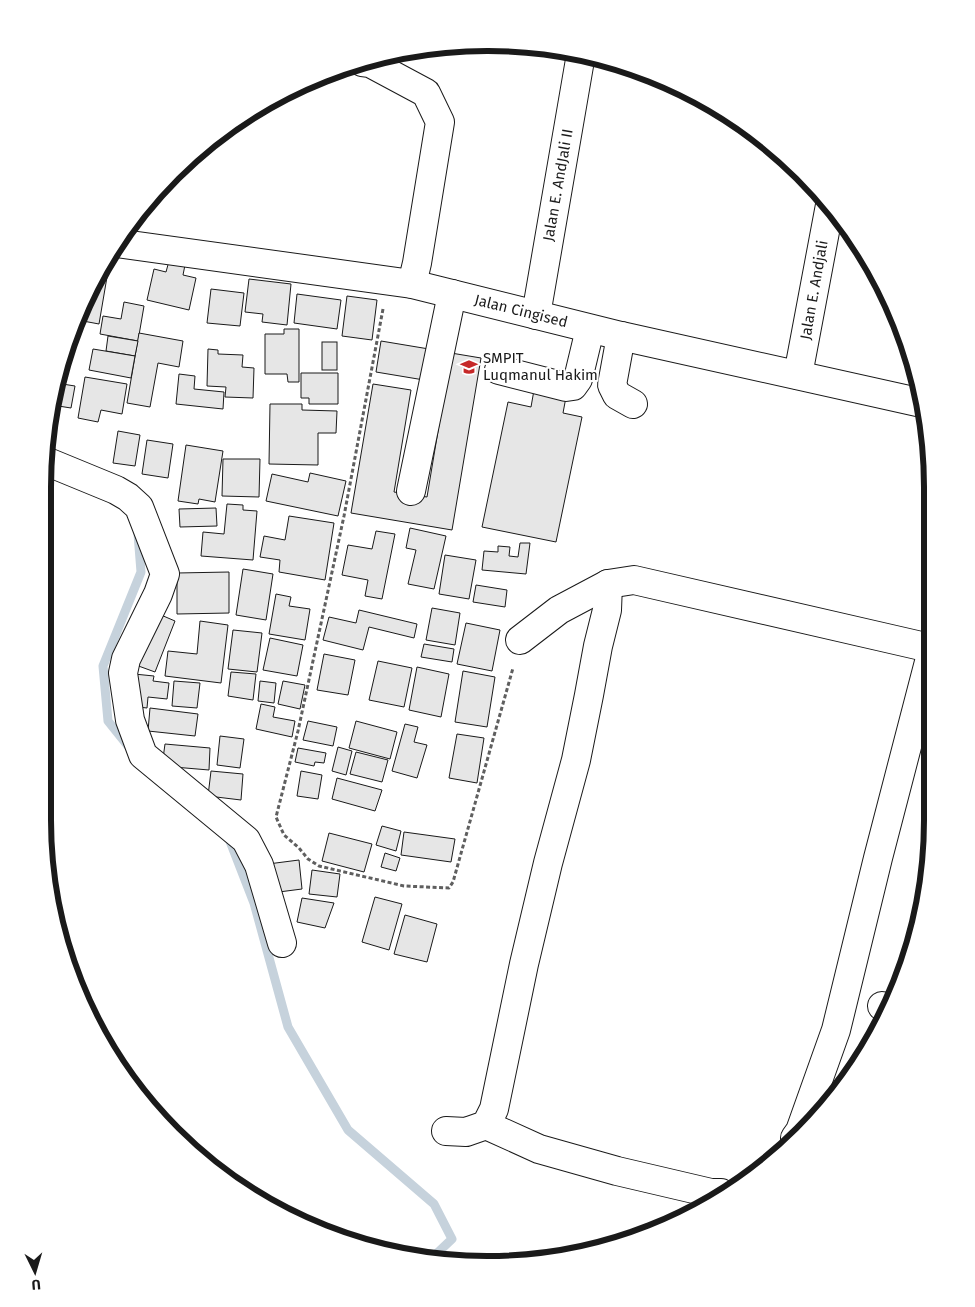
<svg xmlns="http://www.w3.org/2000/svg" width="975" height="1307" font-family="'Fira Sans',sans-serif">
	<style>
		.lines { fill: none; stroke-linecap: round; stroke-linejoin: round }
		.stream { stroke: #c6d2dc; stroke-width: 9 }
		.building { fill: #e6e6e6; stroke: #1a1a1a }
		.minor-casing { stroke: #1a1a1a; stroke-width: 30 }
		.major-casing { stroke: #1a1a1a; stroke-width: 30 }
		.path { stroke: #5f5f5f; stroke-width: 3; stroke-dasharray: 4 2.5; stroke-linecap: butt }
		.minor { stroke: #fff; stroke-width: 28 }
		.major { stroke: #fff; stroke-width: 28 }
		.labels { text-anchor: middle; stroke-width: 4; stroke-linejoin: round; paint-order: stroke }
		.street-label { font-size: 15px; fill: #1a1a1a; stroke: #fff }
		.poi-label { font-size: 15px; fill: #1a1a1a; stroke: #fff; text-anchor: start }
		.rim { fill: none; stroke: #1a1a1a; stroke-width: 6 }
	</style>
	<rect width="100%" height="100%" fill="#fff"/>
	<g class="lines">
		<g class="stream">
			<polyline points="128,746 108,721 103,666 141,572 138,534"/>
			<polyline points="228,836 254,903 288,1027 348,1130 434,1204 452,1239 432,1258"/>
		</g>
	</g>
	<g class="building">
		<polygon points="169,261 185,265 183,275 196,278 189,310 147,300 154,269 166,272"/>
		<polygon points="101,276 107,277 99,324 83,321 84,314"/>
		<polygon points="249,279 291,284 287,325 262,322 263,314 245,312"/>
		<polygon points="211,289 244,293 240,326 207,323"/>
		<polygon points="297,294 341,300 337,329 294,323"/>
		<polygon points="347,296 377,300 372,340 342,336"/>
		<polygon points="124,302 144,306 138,341 100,334 103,316 121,319"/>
		<polygon points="284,329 299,329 299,382 288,382 287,374 265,374 265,334 284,334"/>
		<polygon points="139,333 183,341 179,367 158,363 150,407 127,403"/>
		<polygon points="108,336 138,341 135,356 106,351"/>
		<polygon points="381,341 429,349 424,380 376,372"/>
		<rect x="322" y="342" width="15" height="28"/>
		<polygon points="93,349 135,356 131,378 89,370"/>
		<polygon points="208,349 218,350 218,354 243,355 242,367 254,368 253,398 225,397 226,387 207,386"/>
		<polygon points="451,353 481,358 452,530 351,513 373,384 411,390 394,492 427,497"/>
		<polygon points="301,373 338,373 338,404 309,404 309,398 301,398"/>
		<polygon points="179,374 195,376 194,389 224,392 223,409 176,404"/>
		<polygon points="85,377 127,384 122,414 101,410 98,422 78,418"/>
		<polygon points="56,383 75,386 71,408 52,405"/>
		<polygon points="534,390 566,397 563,413 582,417 556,542 482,527 508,402 531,407"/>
		<polygon points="270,404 302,404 302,410 337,411 336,433 318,433 318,465 269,464"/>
		<polygon points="118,431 140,435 135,466 113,463"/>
		<polygon points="147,440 173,444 168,478 142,474"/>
		<polygon points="186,445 223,451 215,502 199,499 198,504 178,501"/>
		<polygon points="223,459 260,459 259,497 222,496"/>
		<polygon points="310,473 346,481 338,516 266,501 272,474 308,482"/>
		<polygon points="227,504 243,505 243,510 257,511 253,560 201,556 203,532 224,534"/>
		<polygon points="216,508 217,526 180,527 179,509"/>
		<polygon points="289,516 334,523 325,580 279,572 280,560 260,557 264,536 285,540"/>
		<polygon points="410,528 446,536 434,589 408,584 416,550 406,548"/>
		<polygon points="376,531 395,534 382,599 365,596 368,580 342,575 348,545 372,549"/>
		<polygon points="520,543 530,543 526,574 482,570 484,551 498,552 498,546 510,547 509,556 518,557"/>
		<polygon points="445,555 476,560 469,599 439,594"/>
		<polygon points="243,569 273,574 266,620 236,615"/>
		<polygon points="229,572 229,613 177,614 177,573"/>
		<polygon points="476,585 507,590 505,607 473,602"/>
		<polygon points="276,594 291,597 289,606 310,609 305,640 269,634"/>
		<polygon points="432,608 460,613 455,645 426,640"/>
		<polygon points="359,610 417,624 414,638 369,627 363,650 323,640 329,617 356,623"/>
		<polygon points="154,612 175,621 155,672 133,664"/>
		<polygon points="200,621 228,625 221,683 165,676 168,651 197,654"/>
		<polygon points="466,623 500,630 492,671 457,664"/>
		<polygon points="233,630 262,633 257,672 228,669"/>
		<polygon points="270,638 303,645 297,676 263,670"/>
		<polygon points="424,644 454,649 452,662 421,657"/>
		<polygon points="324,654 355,660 348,695 317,690"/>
		<polygon points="378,661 412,668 404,707 369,700"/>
		<polygon points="417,667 449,674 441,717 409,710"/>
		<polygon points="463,671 495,677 487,727 455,722"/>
		<polygon points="231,672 256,674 253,700 228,696"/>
		<polygon points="134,674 154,676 153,681 169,683 167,699 148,697 147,708 130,706"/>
		<polygon points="174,681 200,683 197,708 172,706"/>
		<polygon points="260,681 276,683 274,703 258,701"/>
		<polygon points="283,681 305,685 300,709 278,704"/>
		<polygon points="261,704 275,707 273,717 295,721 292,737 256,729"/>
		<polygon points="150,708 198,714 195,736 148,731"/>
		<polygon points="308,721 337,727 333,746 303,740"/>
		<polygon points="356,721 397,732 390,759 349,748"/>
		<polygon points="405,724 418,727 414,742 427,745 417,778 392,771"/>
		<polygon points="457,734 484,738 477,783 449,778"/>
		<polygon points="220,736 244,739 240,768 217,765"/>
		<polygon points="165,744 210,748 209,770 162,766"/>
		<polygon points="338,747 352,751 346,775 332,771"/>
		<polygon points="298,748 326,753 324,763 315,762 314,766 295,762"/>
		<polygon points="356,752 388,760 382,782 350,774"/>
		<polygon points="211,771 243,774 241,800 208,796"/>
		<polygon points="301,771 322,775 318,799 297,796"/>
		<polygon points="337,778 382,790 375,811 332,799"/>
		<polygon points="382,826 401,831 396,851 376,845"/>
		<polygon points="404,832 455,839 451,862 401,855"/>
		<polygon points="329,833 372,844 364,872 322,861"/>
		<polygon points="385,853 400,858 396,871 381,867"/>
		<polygon points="299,860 302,889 271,893 268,864"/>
		<polygon points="312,870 340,874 337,897 309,894"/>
		<polygon points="375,897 402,904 389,950 362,942"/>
		<polygon points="302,898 334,903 325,928 297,922"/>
		<polygon points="405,915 437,924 427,962 394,954"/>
	</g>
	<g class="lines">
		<g class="minor-casing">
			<g id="minor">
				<polyline points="362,62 370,63 426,93 440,122 417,263 412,284"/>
				<polyline points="536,315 581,54"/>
				<polyline points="621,336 612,385 617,395 633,404"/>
				<polyline points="499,370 566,387 573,386 578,379 590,329"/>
				<polyline points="798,375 830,205"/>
				<polyline points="43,460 116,490 128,497 139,507 165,574 158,594 126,659 123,673 130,720 143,755 246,840 259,865 282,943"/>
				<polyline points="411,491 452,294"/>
				<polyline points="520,640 559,610 608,584 634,580 930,648"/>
				<polyline points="882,1006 889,1007"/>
				<polyline points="486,1125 539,1149 617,1171 711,1193 721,1193"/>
				<polyline points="446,1131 466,1132 486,1125 494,1109 524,964 548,863 576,760 589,695 598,646 607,610 608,584"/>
				<polyline points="795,1138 800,1131 836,1030 878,858 930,658"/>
			</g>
		</g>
		<g class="major-casing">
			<polyline id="major" points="116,243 412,284 621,336 922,403"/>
		</g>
		<polyline class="path" points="383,309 344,516 298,731 276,817 284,835 299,848 308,859 319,866 404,886 449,888 453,882 513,668"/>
		<use href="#minor" class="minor"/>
		<use href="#major" class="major"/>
	</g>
	<defs>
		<g id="school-bare" transform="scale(1.35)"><path d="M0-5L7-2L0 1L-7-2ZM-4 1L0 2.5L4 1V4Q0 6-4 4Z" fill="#c62828" stroke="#fff" stroke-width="2.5" paint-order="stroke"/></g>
	</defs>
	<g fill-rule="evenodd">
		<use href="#school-bare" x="469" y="367"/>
	</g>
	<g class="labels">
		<g class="street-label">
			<text transform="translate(558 185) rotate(-80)" y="5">Jalan E. AndJali II</text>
			<text transform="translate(814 290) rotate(-80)" y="5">Jalan E. Andjali</text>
			<text transform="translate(521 311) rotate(14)" y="5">Jalan Cingised</text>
		</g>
		<g class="poi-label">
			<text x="483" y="363">SMPIT<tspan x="483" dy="17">Luqmanul Hakim</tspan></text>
		</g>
	</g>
	<path d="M0 0H975V1307H0ZM487 51H488A436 436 0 0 1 924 487V820A436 436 0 0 1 488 1256H487A436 436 0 0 1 51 820V487A436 436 0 0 1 487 51Z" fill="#fff" fill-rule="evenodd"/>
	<path class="rim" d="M487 51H488A436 436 0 0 1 924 487V820A436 436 0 0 1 488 1256H487A436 436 0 0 1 51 820V487A436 436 0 0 1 487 51Z"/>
	<g transform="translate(35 1272) rotate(175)" stroke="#ffffff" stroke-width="4" paint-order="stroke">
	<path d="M0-4L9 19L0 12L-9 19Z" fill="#1a1a1a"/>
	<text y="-8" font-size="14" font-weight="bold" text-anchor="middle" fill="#1a1a1a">U</text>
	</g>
</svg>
